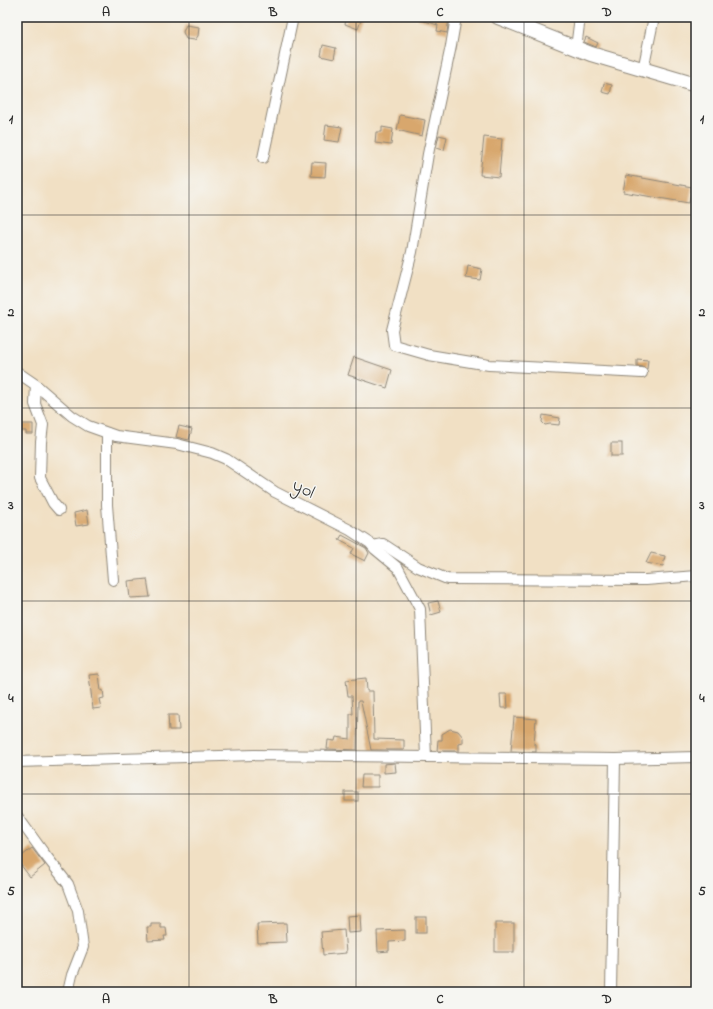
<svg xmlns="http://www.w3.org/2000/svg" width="713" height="1009" font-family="'Indie Flower',sans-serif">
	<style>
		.building { fill: #d8a76d }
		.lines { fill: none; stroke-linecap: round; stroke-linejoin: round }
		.minor-casing { stroke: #8e8678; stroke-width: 12 }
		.secondary-casing { stroke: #8e8678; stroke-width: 16 }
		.minor { stroke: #fff; stroke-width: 10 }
		.secondary { stroke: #fff; stroke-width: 14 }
		.grid { fill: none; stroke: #2b2b2b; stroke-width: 1; stroke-opacity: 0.55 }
		.labels { text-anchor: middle; stroke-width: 3; stroke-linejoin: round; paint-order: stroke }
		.street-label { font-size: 18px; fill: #2b2b2b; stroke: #f6f6f2 }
		.neatline { fill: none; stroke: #2b2b2b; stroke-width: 1.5 }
		.grid-label { font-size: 13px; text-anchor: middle; font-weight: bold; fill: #2b2b2b }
	</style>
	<rect width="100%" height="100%" fill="#f6f6f2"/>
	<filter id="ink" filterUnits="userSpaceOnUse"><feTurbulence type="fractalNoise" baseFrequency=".025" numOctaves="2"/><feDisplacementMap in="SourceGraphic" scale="8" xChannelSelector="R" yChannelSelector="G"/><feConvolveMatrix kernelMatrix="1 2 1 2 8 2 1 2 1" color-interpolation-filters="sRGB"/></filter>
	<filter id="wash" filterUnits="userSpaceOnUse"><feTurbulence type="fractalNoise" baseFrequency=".012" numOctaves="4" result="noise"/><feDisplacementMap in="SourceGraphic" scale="16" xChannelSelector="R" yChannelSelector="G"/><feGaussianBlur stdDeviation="0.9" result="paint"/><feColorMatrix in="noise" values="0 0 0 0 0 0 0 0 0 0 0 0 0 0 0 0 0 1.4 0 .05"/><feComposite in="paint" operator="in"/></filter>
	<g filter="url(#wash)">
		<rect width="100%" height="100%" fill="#f1e0c4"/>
		<g id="blocks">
			<g class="building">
				<polygon points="347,17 362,17 358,29 345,24"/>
				<polygon points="418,17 449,17 447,33 437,31 438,25 418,19"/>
				<polygon points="186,25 199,27 198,36 195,40 186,39 183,32"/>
				<polygon points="586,37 598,43 596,47 584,42"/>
				<polygon points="323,45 336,48 334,59 321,56"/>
				<polygon points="604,83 612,85 610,94 602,92"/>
				<polygon points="400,115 425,120 422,136 397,130"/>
				<polygon points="326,125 342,127 339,142 324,140"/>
				<polygon points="382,127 393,129 391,145 375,143 376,132 382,132"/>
				<polygon points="439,135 447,137 444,150 436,148"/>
				<polygon points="484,137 502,139 499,177 480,175"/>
				<polygon points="312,162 326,163 325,177 311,176"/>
				<polygon points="626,175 692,187 689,203 623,192"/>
				<polygon points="468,266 482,269 480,280 466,278"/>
				<polygon points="354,357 392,370 387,388 348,375"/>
				<polygon points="637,359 648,360 647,369 643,367 637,366"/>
				<polygon points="543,415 560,418 559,425 550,424 545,425 542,422"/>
				<polygon points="21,424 33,424 33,434 26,434 26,431 21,431"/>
				<polygon points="179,426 192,429 189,440 176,437"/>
				<rect x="611" y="443" width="11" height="13"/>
				<polygon points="87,510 89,524 76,526 74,513"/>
				<polygon points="342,535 366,548 369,553 365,561 351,554 354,548 339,540"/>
				<polygon points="651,553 665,556 663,566 646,563"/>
				<polygon points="147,579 150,597 130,598 128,581"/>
				<polygon points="438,601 441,612 431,615 428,603"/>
				<polygon points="99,674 101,691 103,690 104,698 99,699 101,708 93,709 89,675"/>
				<polygon points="366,678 367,691 373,691 374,739 404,740 404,750 371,750 361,701 358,701 357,750 327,749 328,740 335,741 336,737 350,739 350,714 353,714 352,696 348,696 346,680"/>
				<polygon points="500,694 507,694 508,708 501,708"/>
				<polygon points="168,715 178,715 179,730 169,730"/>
				<polygon points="514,717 536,719 534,744 536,744 536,752 511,751"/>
				<polygon points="450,729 458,731 463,737 463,743 459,744 459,751 437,751 438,740 442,740 442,734"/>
				<polygon points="395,763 396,772 384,773 384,764"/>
				<polygon points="362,775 378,775 378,787 361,787"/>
				<rect x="345" y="792" width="13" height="9"/>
				<polygon points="32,848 45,865 30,877 17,860"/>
				<polygon points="360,915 361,932 348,933 347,916"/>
				<rect x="416" y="917" width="10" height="16"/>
				<polygon points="286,923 287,942 258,943 257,924"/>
				<rect x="495" y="923" width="19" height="29"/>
				<polygon points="151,924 161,924 161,928 166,928 167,936 164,936 165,940 148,941 147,927 151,927"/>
				<polygon points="344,930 346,953 323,955 321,932"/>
				<polygon points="405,930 405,941 389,942 389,951 378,952 377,931"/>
			</g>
		</g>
	</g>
	<g filter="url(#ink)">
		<use href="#blocks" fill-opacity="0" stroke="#8e8678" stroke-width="1"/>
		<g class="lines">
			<g class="minor-casing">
				<g id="minor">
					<polyline points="456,17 451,46 428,154 412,252 392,330 394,345 429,355 489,365 642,373"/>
					<polyline points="576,48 580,17"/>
					<polyline points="643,70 654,17"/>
					<polyline points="263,158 293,17"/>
					<polyline points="17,372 36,385 72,416 88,426 116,436 177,444 212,453 226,459 275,492 350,530 370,543 375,549 398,568 420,609 426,757"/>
					<polyline points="36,385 35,404 43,425 41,442 40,478 53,503 59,510"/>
					<polyline points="107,433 107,505 113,580"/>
					<polyline points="373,546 383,544 418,567 447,579 646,580 696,576"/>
					<polyline points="17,762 254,755 615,759 696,757"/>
					<polyline points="17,816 43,852 68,884 78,911 83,947 72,975 68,992"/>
					<polyline points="611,992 615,759"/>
				</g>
			</g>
			<g class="secondary-casing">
				<polyline id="secondary" points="498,17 591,54 696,85"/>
			</g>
			<use href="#minor" class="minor"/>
			<use href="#secondary" class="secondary"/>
		</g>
	</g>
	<path class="grid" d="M189 17V992M356 17V992M524 17V992M17 215H696M17 408H696M17 601H696M17 794H696"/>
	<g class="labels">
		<g class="street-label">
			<text transform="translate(304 488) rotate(27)" y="6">yol</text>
		</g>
	</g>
	<rect width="713" height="1009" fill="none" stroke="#f6f6f2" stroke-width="44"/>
	<rect x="22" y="22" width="669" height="965" class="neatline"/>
	<g class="grid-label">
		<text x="106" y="16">A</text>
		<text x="273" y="16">B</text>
		<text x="440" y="16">C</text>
		<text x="607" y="16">D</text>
		<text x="11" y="123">1</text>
		<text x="702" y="123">1</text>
		<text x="11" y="316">2</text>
		<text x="702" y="316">2</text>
		<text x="11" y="509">3</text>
		<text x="702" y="509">3</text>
		<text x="11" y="702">4</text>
		<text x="702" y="702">4</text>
		<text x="11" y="895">5</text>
		<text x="702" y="895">5</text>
		<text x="106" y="1003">A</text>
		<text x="273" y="1003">B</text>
		<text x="440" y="1003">C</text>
		<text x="607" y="1003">D</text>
	</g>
</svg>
